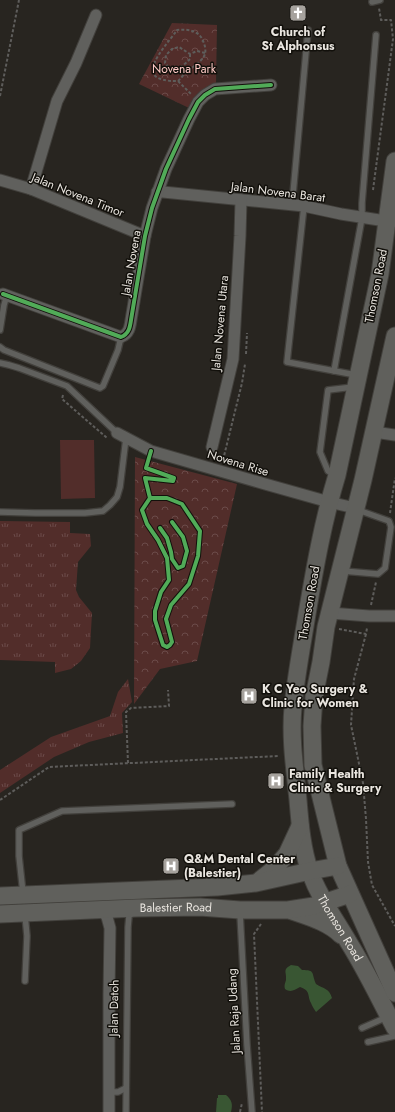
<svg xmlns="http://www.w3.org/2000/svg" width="395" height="1112" font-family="Jost,sans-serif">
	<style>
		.grass { fill: url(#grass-tufts) }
		.park { fill: url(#park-crowns) }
		.pitch { fill: #522d2a }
		.water { fill: #395633 }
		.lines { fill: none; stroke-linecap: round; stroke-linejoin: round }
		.service-casing { stroke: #42403c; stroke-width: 8 }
		.minor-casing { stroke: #42403c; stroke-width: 13 }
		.primary-casing { stroke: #42403c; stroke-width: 19 }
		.path { stroke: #5e5d5b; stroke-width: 2; stroke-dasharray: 3 2; stroke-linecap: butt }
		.service { stroke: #60605d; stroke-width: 5.5 }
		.minor { stroke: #60605d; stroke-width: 11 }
		.primary { stroke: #60605c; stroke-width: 17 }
		.cycleway-casing { stroke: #12100b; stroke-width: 6 }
		.cycleway { stroke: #51ab58; stroke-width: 4 }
		.labels { text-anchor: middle; stroke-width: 3; stroke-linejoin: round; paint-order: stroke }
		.poi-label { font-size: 12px; font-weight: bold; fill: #eae6e0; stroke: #12100b; text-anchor: start }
		.park-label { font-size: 12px; fill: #ffcac6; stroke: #12100b }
		.street-label { font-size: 12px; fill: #eae6e0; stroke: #12100b }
	</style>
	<defs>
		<pattern id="grass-tufts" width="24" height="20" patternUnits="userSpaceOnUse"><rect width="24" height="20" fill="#522d2a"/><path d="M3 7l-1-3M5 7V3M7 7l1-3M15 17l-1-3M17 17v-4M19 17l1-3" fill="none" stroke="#6b4b49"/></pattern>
		<pattern id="park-crowns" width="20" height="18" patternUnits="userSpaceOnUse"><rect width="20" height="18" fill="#522d2a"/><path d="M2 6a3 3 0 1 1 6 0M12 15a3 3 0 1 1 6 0" fill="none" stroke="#6b4b49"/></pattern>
	</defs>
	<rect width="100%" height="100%" fill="#282520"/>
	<g class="grass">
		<polygon points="0,521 70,522 70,533 90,534 91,546 78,562 76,590 79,597 92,613 90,648 81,661 71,669 55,673 55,662 0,660"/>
		<polygon points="128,679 132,702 122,713 123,733 89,742 54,757 0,793 0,770 51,737 110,716 118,692"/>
	</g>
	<g class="park">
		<polygon points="172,23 217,25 216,83 189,108 139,84"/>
		<polygon points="135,457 237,484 197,661 160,669 134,704"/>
	</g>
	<polygon class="pitch" points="60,440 94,440 95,498 61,499"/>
	<g class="water">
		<path d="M291 965 298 966 302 970C316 970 311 973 316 984 324 989 329 988 332 998L316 1012C314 1009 312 1006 311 1003 307 995 311 991 300 987 294 990 291 993 285 989 284 985 285 984 286 980 287 972 282 970 291 965Z"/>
		<path d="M218 1095H226C232 1100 233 1104 231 1112H216L217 1098H218Z"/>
	</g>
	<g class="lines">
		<g class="service-casing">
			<g id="service">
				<polyline points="372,2 380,0"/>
				<polyline points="292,205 308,30"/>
				<polyline points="304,206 287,362 356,375"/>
				<polyline points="0,330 4,305 7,295"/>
				<polyline points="0,347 4,350 100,388 103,386 118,350 121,337"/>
				<polyline points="0,363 9,365 19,368 67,386 117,433"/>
				<polyline points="334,371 362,218 362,203 376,35"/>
				<polyline points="336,475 328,471 320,452 328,390 353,387"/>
				<polyline points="0,512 35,513 85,513 103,511 110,505 117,497 120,487 126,438"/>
				<polyline points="343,571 378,574 385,568 391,527 389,521 358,510"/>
				<polyline points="23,893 19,856 19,830 62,811 232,804"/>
				<polyline points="240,913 247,1045 252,1112"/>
				<polyline points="25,915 27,936 25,981"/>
				<polyline points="362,1028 387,1017"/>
				<polyline points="368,1042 395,1036"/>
				<polyline points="109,1092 118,1092 126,1088"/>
				<polyline points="126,1112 128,927 129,916 133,912"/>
			</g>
		</g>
		<g class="minor-casing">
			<g id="minor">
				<polyline points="0,180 31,189 145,236"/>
				<polyline points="31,189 57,101 76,63 96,15"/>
				<polyline points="157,192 163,192 304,206 341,214 392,222"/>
				<path d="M3 294 121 337C129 334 130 327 131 320L145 236 152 208 166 169 189 119 198 102 205 95 215 89 271 85"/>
				<polyline points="374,432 395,435"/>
				<polyline points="117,433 151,451 265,484 329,502 355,508"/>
				<polyline points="212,447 233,359 240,236 241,200"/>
				<polyline points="330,613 369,616 395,616"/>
				<polyline points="101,909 107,917 110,928 109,993 109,1112"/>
			</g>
		</g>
		<g class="primary-casing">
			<g id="primary">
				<path id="s1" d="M395 161 380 274 337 475C323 521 315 567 307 614 302 645 296 676 293 707 290 738 295 770 298 800 300 824 302 849 310 872 320 899 335 919 349 943 366 970 380 1000 395 1028"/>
				<polyline points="395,336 363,480 326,627 321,662 314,697 312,726 313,765 338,866 395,993"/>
				<polyline points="259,881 275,868 287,854 300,826"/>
				<polyline points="0,896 217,887 256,883 310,871 338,866"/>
				<path d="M292 911C309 917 328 922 341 935"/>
				<path id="s2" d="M0 914 137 908 200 907 240 910H288L314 906 350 894"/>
			</g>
		</g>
		<g class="path">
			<path d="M190 54V59C183 66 174 75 165 63L166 55 172 49 179 47 190 54 197 51 205 53"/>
			<path d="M178 81C181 78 184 74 187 72 193 66 202 62 205 54 206 50 205 45 203 41 199 30 187 29 177 30 163 50 130 82 178 81L191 94"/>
			<polyline points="0,96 19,0"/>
			<polyline points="373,190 393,39 391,20 381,20 379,8"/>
			<polyline points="246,354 247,333"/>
			<polyline points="63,395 62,399 107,438"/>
			<polyline points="223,460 242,383 245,364"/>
			<polyline points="390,513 395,478"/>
			<polyline points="371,605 376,582"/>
			<polyline points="339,629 366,634 367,628"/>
			<polyline points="366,634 354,679 351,725 363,783 366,819 368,862 372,885 395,926"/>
			<polyline points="128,763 126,712 131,708 169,706 168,690"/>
			<polyline points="0,800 49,767 278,756"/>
			<polyline points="261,924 254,934 262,1112"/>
			<polyline points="240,1112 242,1103"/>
		</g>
		<use href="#service" class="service"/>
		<use href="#minor" class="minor"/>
		<use href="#primary" class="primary"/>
		<g class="cycleway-casing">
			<g id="cycleway">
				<path d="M3 294 121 337C129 334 130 327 131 320L145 236 152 208 166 169 189 119 198 102 205 95 215 89 271 85"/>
				<polyline points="150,498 167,498 182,504 200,531 198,556 189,584 171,605 166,619 172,642 170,645 167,647 163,645 155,620 155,611 161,592 169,580 167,558 158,540 147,524 142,510 150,498 145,478 173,481 174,478 146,468 151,451"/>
				<polyline points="160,528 167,538 171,552 172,559 178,568 183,566 187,551 183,537 172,522"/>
			</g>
		</g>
		<use href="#cycleway" class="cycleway"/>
	</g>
	<defs>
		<g id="church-square" transform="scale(0.9)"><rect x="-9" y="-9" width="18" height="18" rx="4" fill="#a6a29d" stroke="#12100b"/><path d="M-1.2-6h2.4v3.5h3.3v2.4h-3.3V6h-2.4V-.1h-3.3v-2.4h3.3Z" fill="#fff"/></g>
		<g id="hospital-square" transform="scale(0.9)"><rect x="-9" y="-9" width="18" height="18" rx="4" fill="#a6a29d" stroke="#12100b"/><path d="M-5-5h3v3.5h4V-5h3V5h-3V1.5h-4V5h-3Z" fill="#fff"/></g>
	</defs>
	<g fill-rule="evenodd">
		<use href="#church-square" x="298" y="13"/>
		<use href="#hospital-square" x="249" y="696"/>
		<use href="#hospital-square" x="276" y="781"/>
		<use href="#hospital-square" x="171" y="866"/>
	</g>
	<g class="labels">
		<g class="poi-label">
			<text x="298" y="36" text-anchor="middle">Church of<tspan x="298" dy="14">St Alphonsus</tspan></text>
			<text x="262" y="693">K C Yeo Surgery &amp;<tspan x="262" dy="14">Clinic for Women</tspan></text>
			<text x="289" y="778">Family Health<tspan x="289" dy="14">Clinic &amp; Surgery</tspan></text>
			<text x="184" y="863">Q&amp;M Dental Center<tspan x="184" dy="14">(Balestier)</tspan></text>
		</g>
		<g class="park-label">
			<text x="184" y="73">Novena Park</text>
		</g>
		<g class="street-label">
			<text transform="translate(278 192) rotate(7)" y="4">Jalan Novena Barat</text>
			<text transform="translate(78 195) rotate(22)" y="4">Jalan Novena Timor</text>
			<text transform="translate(131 263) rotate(-80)" y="4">Jalan Novena</text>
			<text transform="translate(376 286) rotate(-79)" y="4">Thomson Road</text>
			<text transform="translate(220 323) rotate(-85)" y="4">Jalan Novena Utara</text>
			<text transform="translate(238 463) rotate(17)" y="4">Novena Rise</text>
			<text transform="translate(309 603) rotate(-80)" y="4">Thomson Road</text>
			<text dy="4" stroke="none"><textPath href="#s2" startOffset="176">Balestier Road</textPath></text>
			<text dy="4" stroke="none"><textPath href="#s1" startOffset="786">Thomson Road</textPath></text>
			<text transform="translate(114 1008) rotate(-89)" y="4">Jalan Datoh</text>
			<text transform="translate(234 1011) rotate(-93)" y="4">Jalan Raja Udang</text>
		</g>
	</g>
</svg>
